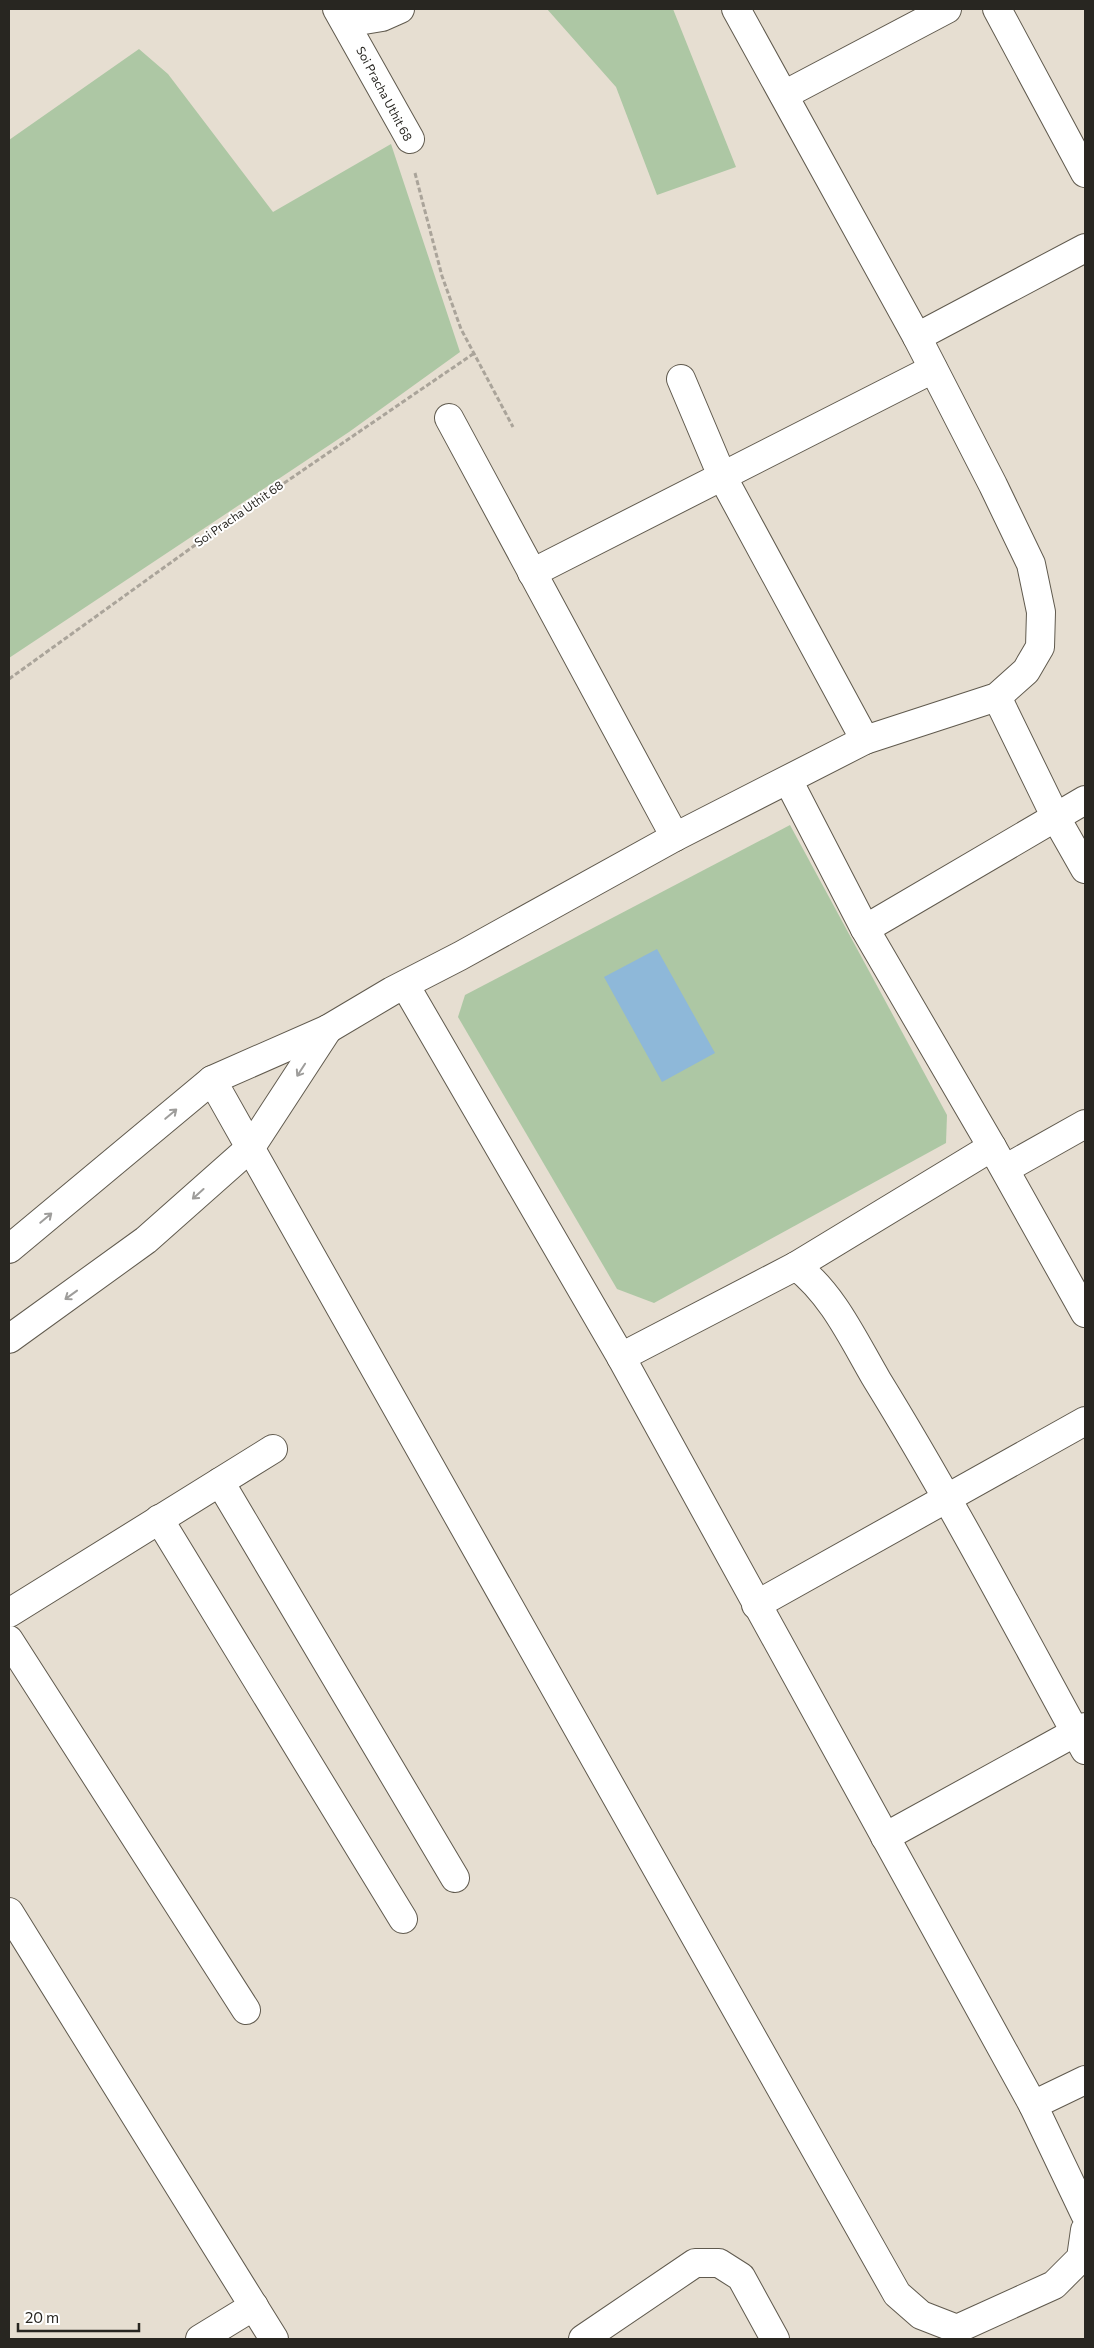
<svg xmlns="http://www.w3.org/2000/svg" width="1094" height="2348" font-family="Commissioner,sans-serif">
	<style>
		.green { fill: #adc7a4 }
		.water { fill: #8eb8d9 }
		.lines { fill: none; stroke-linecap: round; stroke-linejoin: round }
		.minor-casing { stroke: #605a4e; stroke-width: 30 }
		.path { stroke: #aaa49a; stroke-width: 3; stroke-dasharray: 5 2.5; stroke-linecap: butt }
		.minor { stroke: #fff; stroke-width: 28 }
		.oneway { stroke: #9e9d9b }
		.labels { text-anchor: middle; stroke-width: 4; stroke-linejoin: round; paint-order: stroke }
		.street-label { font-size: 12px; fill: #282621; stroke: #fff }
	</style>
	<rect width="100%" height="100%" fill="#e6ded1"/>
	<g class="green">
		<polygon points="547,9 673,9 736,167 657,195 616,87"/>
		<polygon points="139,49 168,74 273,212 391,144 460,352 349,432 9,658 9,140"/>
		<polygon points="790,825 947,1115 946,1143 654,1303 617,1289 458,1017 465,995"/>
	</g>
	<polygon class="water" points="657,949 715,1053 662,1082 604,977"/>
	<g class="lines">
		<g class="minor-casing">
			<g id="minor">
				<polyline points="337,9 410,139"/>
				<polyline points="997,9 1085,173"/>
				<polyline points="346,23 382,17 400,9"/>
				<polyline points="784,95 947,9"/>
				<polyline points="917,337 1085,248"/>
				<polyline points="681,379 722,476 865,740"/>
				<polyline points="449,418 675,837"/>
				<polyline points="532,573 933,369"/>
				<polyline points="997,697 1056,818 1085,869"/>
				<polyline points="788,780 865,929 992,1147 1085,1313"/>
				<polyline points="865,929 1085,800"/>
				<polyline points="405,985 621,1357 1033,2105 1085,2214"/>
				<polyline points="212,1080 897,2294 921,2315 957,2329 1054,2285 1081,2258 1085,2230"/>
				<polyline points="1005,1169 1085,1124"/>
				<polyline points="9,1249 212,1080 328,1029 392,991 460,956 675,837 865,740 997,697 1026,671 1040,647 1041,612 1031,564 993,485 917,337 736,9"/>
				<polyline points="796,1266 992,1147"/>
				<polyline points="9,1339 146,1240 251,1147 328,1029"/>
				<path d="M621 1357 796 1266C833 1294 854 1341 877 1380 951 1500 1017 1626 1085 1750"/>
				<polyline points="220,1482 455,1878"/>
				<polyline points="159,1519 403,1919"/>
				<polyline points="756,1605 1085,1421"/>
				<polyline points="9,1613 273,1449"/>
				<polyline points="9,1640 246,2010"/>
				<polyline points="885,1837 1085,1727"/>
				<polyline points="9,1912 274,2339"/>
				<polyline points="1033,2105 1085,2080"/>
				<polyline points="200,2339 254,2306"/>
				<polyline points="583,2339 695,2263 719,2263 741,2277 775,2339"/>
			</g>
		</g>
		<g class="path">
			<polyline points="415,173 442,276 461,329 513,427"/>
			<polyline points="9,679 230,520 473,354"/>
		</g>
		<use href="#minor" class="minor"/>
	</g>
	<defs><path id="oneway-shaft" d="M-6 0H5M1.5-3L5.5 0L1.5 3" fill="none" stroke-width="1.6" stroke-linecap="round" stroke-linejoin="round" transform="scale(1.25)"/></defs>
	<g class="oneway">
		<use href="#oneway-shaft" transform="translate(301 1070) rotate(123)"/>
		<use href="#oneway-shaft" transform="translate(171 1114) rotate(-40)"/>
		<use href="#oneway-shaft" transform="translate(198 1194) rotate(138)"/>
		<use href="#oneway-shaft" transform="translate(46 1218) rotate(-40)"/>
		<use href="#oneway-shaft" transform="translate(71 1295) rotate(144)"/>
	</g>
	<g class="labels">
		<g class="street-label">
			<text transform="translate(384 94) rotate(62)" y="4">Soi Pracha Uthit 68</text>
			<text transform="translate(239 514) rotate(-35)" y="4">Soi Pracha Uthit 68</text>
		</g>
	</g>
	<rect width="1094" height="2348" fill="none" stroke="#282621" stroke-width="20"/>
	<path d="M18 2323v8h121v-8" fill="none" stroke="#282621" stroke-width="2.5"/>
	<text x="25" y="2323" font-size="15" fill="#282621" stroke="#ffffff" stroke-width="4" paint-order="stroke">20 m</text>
</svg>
